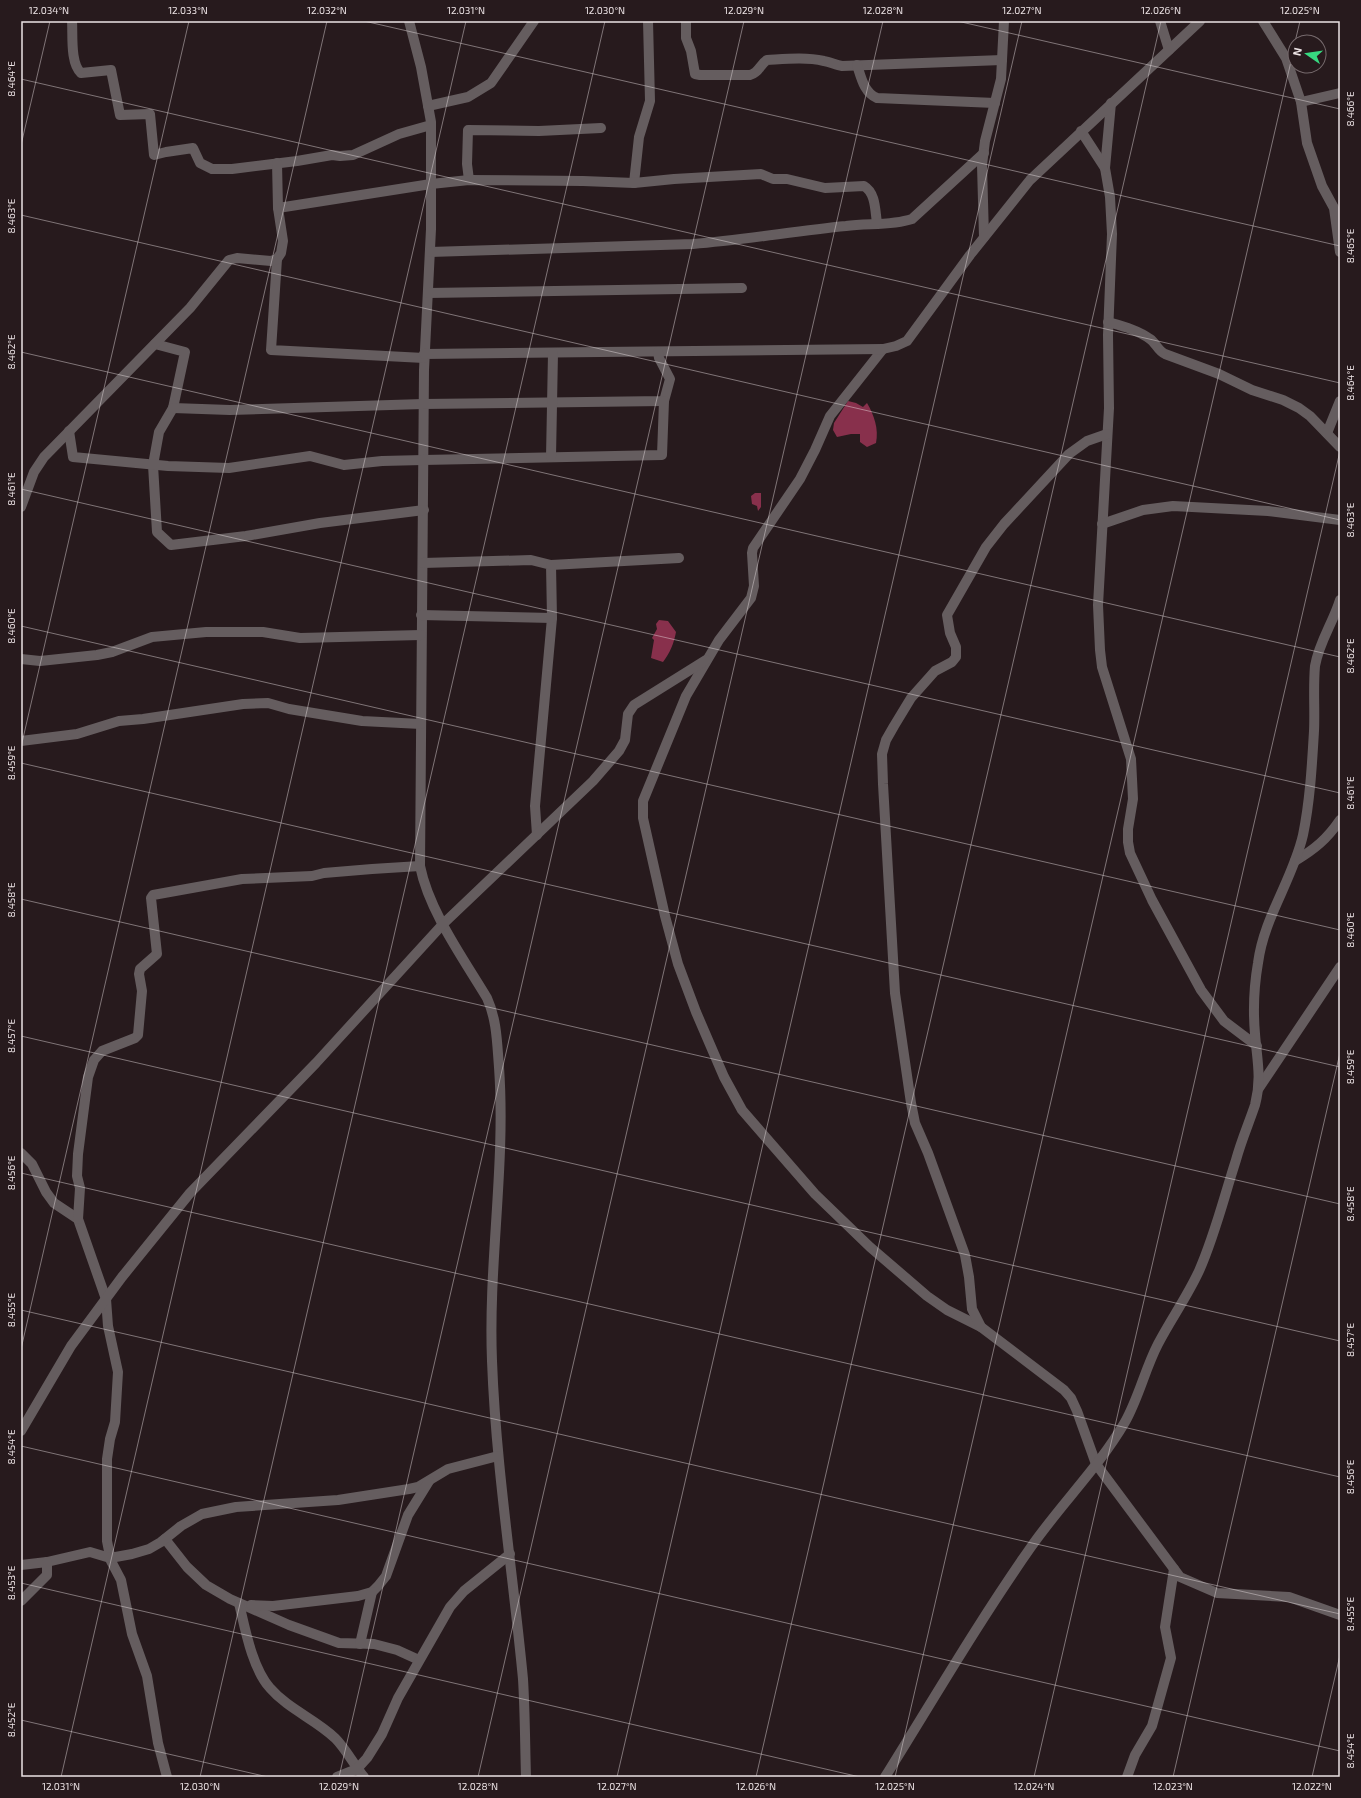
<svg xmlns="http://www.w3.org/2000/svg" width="1361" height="1798" font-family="'Exo 2',sans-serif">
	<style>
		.water { fill: #88304c }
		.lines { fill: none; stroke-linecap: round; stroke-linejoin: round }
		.minor { stroke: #655d5f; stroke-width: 10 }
		.ticks { fill: none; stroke: #ece3e5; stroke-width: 1; stroke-opacity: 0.45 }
		.neatline { fill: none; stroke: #ece3e5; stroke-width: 1.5 }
		.ticks-label { font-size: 10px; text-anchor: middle; fill: #ece3e5 }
	</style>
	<rect width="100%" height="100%" fill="#271a1d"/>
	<g class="water">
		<path d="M848 401 856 403 863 407 867 403C874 415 879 429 876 443L867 447 860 442V434H851L837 437 833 430 834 423Z"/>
		<polygon points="755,493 761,493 761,507 758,511 757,506 752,504 751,496"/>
		<path d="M659 620 668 621 676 632C674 643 670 653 663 662L651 658 654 640 652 638 657 629 656 624Z"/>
	</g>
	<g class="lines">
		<g class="minor">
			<path d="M72 21C73 35 70 63 81 73L111 70 120 115 150 114 154 155 166 152 193 148 200 163 212 169H232L297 161 332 155 340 156 353 155 399 134 431 125"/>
			<path d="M409 21 421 67 431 122V229L424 370 420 866C429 911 463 958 487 998 497 1020 497 1043 499 1067 506 1165 488 1263 492 1361 496 1468 513 1573 523 1679 525 1711 525 1744 526 1777"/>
			<path d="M686 21V38L691 51 695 74 700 75H750C760 72 759 65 767 60 786 59 805 57 824 61 830 62 836 65 842 66L1002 60"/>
			<polyline points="1160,21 1169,50"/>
			<polyline points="1263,21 1286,58 1301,102 1307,143 1322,186 1334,208 1340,252"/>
			<path d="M857 65C861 77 864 93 877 98L995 103"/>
			<polyline points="1301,102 1340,93"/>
			<polyline points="1111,103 1105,168 1110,197 1112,234 1108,335 1109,408 1098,605 1100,650 1102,667 1131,759 1133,799 1128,829 1128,842 1130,853 1152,900 1201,990 1224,1021 1257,1046"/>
			<polyline points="428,106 468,97 491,83 534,21"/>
			<polyline points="1081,131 1105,168"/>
			<polyline points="469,180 467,164 468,130 539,131 601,128"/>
			<polyline points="634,183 639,137 650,101 648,21"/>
			<path d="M278 208 431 184 469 180 583 181 634 183 674 179 761 174 773 179H787L825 188 864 186C876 193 875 211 877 223"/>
			<polyline points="984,237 982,165 985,141 1001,79 1004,21"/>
			<path d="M430 252 693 244C744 240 795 231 846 226 868 223 891 226 912 219L984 153"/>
			<polyline points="277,259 271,350 424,358"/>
			<polyline points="428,293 742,288"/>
			<path d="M1108 322C1122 326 1138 330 1150 339 1156 343 1158 351 1165 354L1219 374 1252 390 1283 400 1299 408 1310 416 1340 447"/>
			<polyline points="155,344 185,352 173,408 159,432 153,465 157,532 171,545 246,536 320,523 424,510"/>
			<polyline points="883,349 830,416 815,450 800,479 753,548 752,553 754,586 751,598 719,640 686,696 643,801 643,818 665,916 678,964 696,1012 724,1077 742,1110 815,1194 870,1247 927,1296 947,1310 981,1327"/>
			<polyline points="424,354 883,349 896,346 907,341 970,255 1030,180 1200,21"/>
			<polyline points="173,408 230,410 423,404 664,401 670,379 659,358 658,352"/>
			<polyline points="69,431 73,457 168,466 229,468 310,456 344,465 382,461 423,460 662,455 664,401"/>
			<polyline points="1327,433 1340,401"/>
			<polyline points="1107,434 1087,441 1069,454 1004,524 986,547 947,615 950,633 956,647 956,657 952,662 935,671 911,698 894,726 886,740 882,754 883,784 895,993 911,1103 915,1123 928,1153 965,1255 969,1277 972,1309 981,1327 1064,1390 1071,1398 1077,1411 1096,1464 1180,1577 1217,1593 1289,1597 1340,1615"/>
			<polyline points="551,457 553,353"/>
			<polyline points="21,507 34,472 44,457 190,308 229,260 237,258 271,261 277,259 281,253 283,241 278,208 277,163"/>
			<polyline points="1102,524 1143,510 1173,506 1268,511 1340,520"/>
			<polyline points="423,563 531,560 551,565 552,618 535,806 537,835"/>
			<polyline points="551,565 679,558"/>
			<polyline points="421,615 552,618"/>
			<polyline points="21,659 40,661 97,655 112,652 152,637 206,632 263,632 300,638 421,635"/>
			<polyline points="21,741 77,734 119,721 143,719 243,704 268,703 289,709 362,721 421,724"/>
			<path d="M1295 861C1315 849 1327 839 1340 820"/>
			<polyline points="1259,1088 1340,967"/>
			<polyline points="21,1153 32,1164 46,1192 54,1203 78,1219 106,1299 108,1326 118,1372 115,1422 110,1439 107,1459 107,1541 111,1561 121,1580 132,1634 147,1676 158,1743 167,1777"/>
			<polyline points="78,1219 80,1188 77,1176 78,1154 88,1077 94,1060 102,1051 135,1038 138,1035 142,991 139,974 140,969 157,954 151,898 153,895 242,879 312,876 324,873 372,869 420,866"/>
			<polyline points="21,1431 71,1346 122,1277 190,1193 316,1063 443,924 593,781 619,751 625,740 628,714 634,705 706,660"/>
			<polyline points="165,1539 187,1567 206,1585 230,1599 289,1625 339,1643 374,1644 397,1650 419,1660"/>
			<polyline points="21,1565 47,1562 90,1552 110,1558 132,1554 149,1549 161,1542 181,1526 202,1514 236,1507 338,1500 409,1489 418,1487 448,1469 498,1456"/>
			<polyline points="21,1601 47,1575 47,1562"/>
			<path d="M239 1603C245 1628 252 1668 270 1688 288 1709 315 1719 335 1738 346 1749 354 1765 364 1777"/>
			<polyline points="251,1605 273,1606 358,1596 372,1592 378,1586 386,1576 408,1515 429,1481"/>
			<polyline points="360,1644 372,1592"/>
			<polyline points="337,1777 357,1769 367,1758 382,1734 398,1698 450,1607 464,1591 510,1554"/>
			<path d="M885 1777C933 1700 979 1621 1031 1547 1061 1504 1099 1467 1125 1422 1139 1397 1145 1369 1158 1344 1171 1319 1187 1297 1199 1271 1215 1235 1224 1197 1236 1160 1241 1141 1249 1123 1255 1105 1262 1078 1257 1060 1255 1034 1253 1011 1254 986 1258 963 1264 917 1293 879 1303 835 1310 801 1312 765 1314 731 1315 710 1313 688 1315 666 1319 642 1333 623 1340 600"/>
			<polyline points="1127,1777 1135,1755 1152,1726 1171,1658 1165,1627 1174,1569"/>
		</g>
	</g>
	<path class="ticks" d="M364 21 1340 246M957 21 1340 109M1295 42 1300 21M21 79 1340 383M21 145 50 21M21 215 1340 520M21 352 1340 657M21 489 1340 793M21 626 1340 930M21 747 189 21M21 763 1340 1067M21 899 1340 1204M21 1036 1340 1341M21 1173 1340 1477M21 1310 1340 1614M21 1349 327 21M21 1446 1340 1751M21 1583 860 1777M21 1720 268 1777M61 1777 466 21M200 1777 605 21M339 1777 744 21M478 1777 883 21M617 1777 1022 21M756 1777 1161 21M895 1777 1295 44M1034 1777 1340 451M1173 1777 1340 1053M1312 1777 1340 1655"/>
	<rect width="1361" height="1798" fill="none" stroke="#271a1d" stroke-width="44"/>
	<g transform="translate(1307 54) rotate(283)"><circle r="19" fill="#271a1d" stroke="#766a6d"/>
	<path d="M0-3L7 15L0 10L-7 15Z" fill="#37d880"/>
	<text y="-6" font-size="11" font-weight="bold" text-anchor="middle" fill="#ece3e5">N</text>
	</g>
	<rect x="22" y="22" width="1317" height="1754" class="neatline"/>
	<g class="ticks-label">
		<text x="49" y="14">12.034°N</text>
		<text x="188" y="14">12.033°N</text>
		<text x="327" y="14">12.032°N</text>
		<text x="466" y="14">12.031°N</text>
		<text x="605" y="14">12.030°N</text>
		<text x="744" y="14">12.029°N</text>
		<text x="883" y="14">12.028°N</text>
		<text x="1022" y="14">12.027°N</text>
		<text x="1161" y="14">12.026°N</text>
		<text x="1300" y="14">12.025°N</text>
		<text transform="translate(11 79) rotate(-90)" y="4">8.464°E</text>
		<text transform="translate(1350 109) rotate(-90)" y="4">8.466°E</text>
		<text transform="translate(11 216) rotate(-90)" y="4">8.463°E</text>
		<text transform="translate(1350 246) rotate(-90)" y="4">8.465°E</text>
		<text transform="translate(11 352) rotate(-90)" y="4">8.462°E</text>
		<text transform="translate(1350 383) rotate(-90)" y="4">8.464°E</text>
		<text transform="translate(11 489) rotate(-90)" y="4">8.461°E</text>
		<text transform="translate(1350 520) rotate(-90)" y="4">8.463°E</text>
		<text transform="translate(11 626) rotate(-90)" y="4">8.460°E</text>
		<text transform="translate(1350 656) rotate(-90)" y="4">8.462°E</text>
		<text transform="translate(11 763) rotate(-90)" y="4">8.459°E</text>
		<text transform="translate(1350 793) rotate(-90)" y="4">8.461°E</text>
		<text transform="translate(11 900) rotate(-90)" y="4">8.458°E</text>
		<text transform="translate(1350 930) rotate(-90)" y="4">8.460°E</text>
		<text transform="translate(11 1036) rotate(-90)" y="4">8.457°E</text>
		<text transform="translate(1350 1067) rotate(-90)" y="4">8.459°E</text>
		<text transform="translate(11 1173) rotate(-90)" y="4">8.456°E</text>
		<text transform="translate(1350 1204) rotate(-90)" y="4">8.458°E</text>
		<text transform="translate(11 1310) rotate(-90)" y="4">8.455°E</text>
		<text transform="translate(1350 1340) rotate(-90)" y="4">8.457°E</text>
		<text transform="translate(11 1447) rotate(-90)" y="4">8.454°E</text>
		<text transform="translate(1350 1477) rotate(-90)" y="4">8.456°E</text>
		<text transform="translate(11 1583) rotate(-90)" y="4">8.453°E</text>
		<text transform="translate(1350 1614) rotate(-90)" y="4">8.455°E</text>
		<text transform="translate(11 1720) rotate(-90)" y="4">8.452°E</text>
		<text transform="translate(1350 1751) rotate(-90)" y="4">8.454°E</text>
		<text x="61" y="1790">12.031°N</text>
		<text x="200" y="1790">12.030°N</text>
		<text x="339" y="1790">12.029°N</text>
		<text x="478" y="1790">12.028°N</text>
		<text x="617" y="1790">12.027°N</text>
		<text x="756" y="1790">12.026°N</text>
		<text x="895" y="1790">12.025°N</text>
		<text x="1034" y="1790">12.024°N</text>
		<text x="1173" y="1790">12.023°N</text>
		<text x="1312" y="1790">12.022°N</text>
	</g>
</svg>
